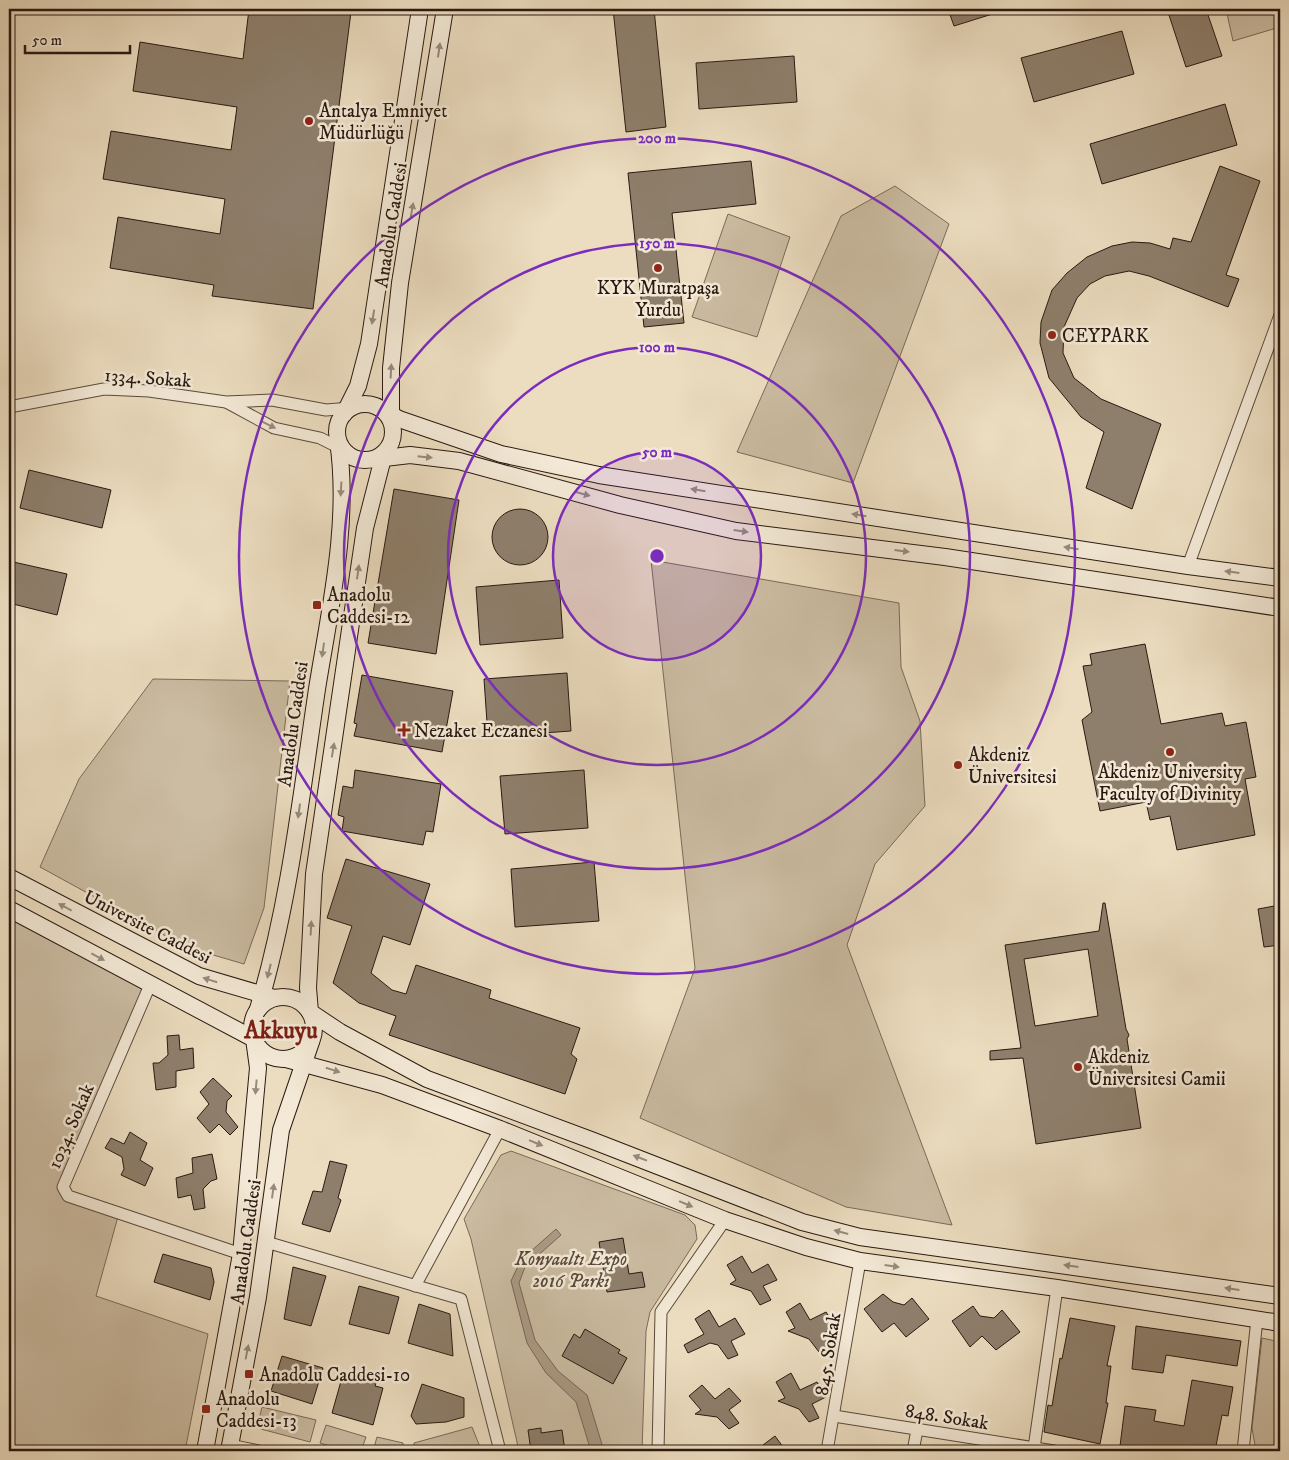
<svg xmlns="http://www.w3.org/2000/svg" width="1289" height="1460" font-family="'IM FELL DW Pica',serif">
	<style>
		.green { fill: #cbbca2; stroke: #7a6a5a }
		.water { fill: #aa9a84; stroke: #766656 }
		.building { fill: #8e7f6c; stroke: #291911; fill-rule: evenodd }
		.lines { fill: none; stroke-linecap: round; stroke-linejoin: round }
		.street-casing { stroke: #5a4a3d; stroke-width: 13 }
		.secondary-casing { stroke: #291911; stroke-width: 18 }
		.street { stroke: #f3e9d6; stroke-width: 11 }
		.secondary { stroke: #f3e9d6; stroke-width: 16 }
		.oneway { fill: #988b7d }
		.ring { fill: none; stroke: #7b2cbf; stroke-width: 2.5 }
		.poi-dot { fill: #8f2418; stroke: #f3e9d6; stroke-width: 2 }
		.labels { text-anchor: middle; stroke-width: 5; stroke-linejoin: round; paint-order: stroke }
		.poi-label { font-size: 19px; fill: #291911; stroke: #f3e9d6; text-anchor: start }
		.street-label { font-size: 19px; fill: #291911; stroke: #f3e9d6 }
		.park-label { font-size: 19px; font-style: italic; fill: #5a4a3c; stroke: #f3e9d6 }
		.district-label { font-size: 24px; font-weight: bold; fill: #7a1f14; stroke: #f3e9d6 }
		.centre { fill: #7b2cbf; stroke: #f3e9d6; stroke-width: 2.5 }
		.ring-label { font-size: 15px; text-anchor: middle; font-weight: bold; fill: #7b2cbf; stroke: #f3e9d6; stroke-width: 5; stroke-linejoin: round; paint-order: stroke }
	</style>
	<rect width="100%" height="100%" fill="#ecddc0"/>
	<filter id="stains"><feTurbulence type="fractalNoise" baseFrequency=".004" numOctaves="4"/><feColorMatrix values="0 0 0 0 .2 0 0 0 0 .09 0 0 0 0 .02 0 0 0 .5 -.17"/></filter>
	<radialGradient id="worn" r=".72"><stop offset=".6" stop-color="#630" stop-opacity="0"/><stop offset="1" stop-color="#630" stop-opacity=".3"/></radialGradient>
	<g class="green">
		<polygon points="1226,9 1280,9 1280,27 1233,41"/>
		<polygon points="895,186 949,224 853,483 737,452 841,216"/>
		<polygon points="728,214 790,237 757,337 692,317"/>
		<polygon points="651,560 899,603 901,667 920,721 925,806 875,864 847,945 952,1225 846,1207 640,1118 695,968"/>
		<polygon points="153,679 290,681 264,908 244,964 186,947 40,867 79,779"/>
		<polygon points="9,909 150,985 63,1187 68,1196 119,1213 96,1296 208,1334 185,1451 9,1451"/>
		<polygon points="511,1151 685,1215 695,1225 697,1239 650,1312 646,1331 642,1451 519,1451 471,1239 464,1219 501,1155"/>
		<polygon points="1262,1338 1280,1342 1280,1451 1256,1451 1252,1428"/>
		<polygon points="262,1407 316,1420 310,1442 257,1428"/>
		<polygon points="326,1425 366,1437 361,1451 346,1451 320,1443"/>
		<polygon points="472,1427 480,1447 464,1451 414,1451 414,1443"/>
		<polygon points="377,1437 403,1443 403,1451 373,1451"/>
	</g>
	<polygon class="water" points="556,1229 561,1235 525,1267 519,1283 535,1340 558,1371 587,1395 604,1451 591,1451 576,1402 546,1373 527,1343 511,1281 521,1260"/>
	<g class="building">
		<polygon points="249,9 324,9 351,12 313,309 212,296 214,285 110,268 118,217 220,234 225,199 103,179 111,131 231,150 237,107 133,91 140,42 243,59"/>
		<polygon points="613,9 654,9 666,127 626,132"/>
		<polygon points="948,9 1001,9 1002,11 954,26"/>
		<polygon points="1167,9 1206,9 1222,56 1186,67"/>
		<polygon points="1122,31 1134,74 1034,102 1021,58"/>
		<polygon points="794,56 797,102 699,109 696,63"/>
		<polygon points="1225,104 1237,145 1102,184 1090,144"/>
		<polygon points="751,161 756,204 672,213 684,323 644,327 628,173"/>
		<polygon points="1220,166 1260,181 1226,275 1239,279 1228,307 1149,276 1129,271 1105,276 1090,284 1077,298 1064,327 1063,353 1074,378 1101,399 1161,424 1132,509 1086,488 1104,432 1081,417 1049,378 1040,343 1041,322 1052,290 1067,273 1087,257 1112,246 1132,242 1150,243 1170,249 1173,238 1191,242"/>
		<polygon points="29,470 111,490 102,528 20,508"/>
		<polygon points="394,489 459,500 436,654 368,643"/>
		<circle cx="520" cy="537" r="28"/>
		<polygon points="9,561 67,574 57,615 9,603"/>
		<polygon points="559,580 563,638 480,645 476,587"/>
		<polygon points="1145,644 1161,724 1222,713 1225,726 1246,722 1256,777 1245,779 1255,835 1177,850 1170,816 1150,820 1146,802 1100,811 1082,720 1092,712 1083,666 1092,665 1090,654"/>
		<polygon points="567,673 571,731 488,737 484,679"/>
		<polygon points="362,675 453,691 442,752 354,736 357,724 354,723"/>
		<polygon points="355,770 441,784 433,832 426,831 423,845 342,831 344,817 338,815 343,786 353,788"/>
		<polygon points="584,770 588,828 505,834 500,776"/>
		<polygon points="346,859 430,884 410,945 383,936 371,973 392,990 406,994 416,965 491,990 489,998 580,1028 571,1054 577,1059 565,1094 389,1035 396,1016 359,1003 333,983 352,926 327,918"/>
		<polygon points="594,862 599,921 515,927 511,869"/>
		<path d="M1103 903H1105L1126 1029 1129 1035 1127 1039 1141 1128 1036 1144 1023 1058 990 1060V1051L1021 1048 1005 945 1099 931ZM1088 949 1098 1016 1035 1026 1024 959Z"/>
		<polygon points="1280,905 1280,945 1264,947 1258,909"/>
		<polygon points="179,1035 180,1050 193,1048 194,1068 176,1071 176,1087 156,1090 153,1063 159,1063 168,1055 167,1036"/>
		<polygon points="213,1078 232,1096 227,1101 226,1112 238,1127 230,1135 219,1124 210,1133 197,1118 209,1104 200,1092"/>
		<polygon points="130,1132 147,1143 140,1160 153,1168 145,1186 121,1175 124,1169 122,1157 105,1148 111,1138 124,1144"/>
		<polygon points="212,1154 217,1179 211,1181 203,1189 205,1208 194,1210 191,1195 178,1198 176,1178 193,1173 192,1158"/>
		<polygon points="330,1161 347,1165 338,1198 341,1200 330,1232 302,1224 313,1191 322,1192"/>
		<polygon points="623,1238 629,1274 642,1272 645,1287 607,1292 599,1242"/>
		<polygon points="163,1254 211,1268 214,1282 210,1300 154,1282"/>
		<polygon points="742,1256 752,1273 768,1264 777,1280 763,1286 771,1300 760,1305 751,1291 730,1284 736,1280 727,1265"/>
		<polygon points="293,1267 326,1276 311,1326 284,1319"/>
		<polygon points="359,1286 399,1297 389,1334 349,1324"/>
		<polygon points="883,1294 893,1302 904,1305 912,1298 929,1319 906,1337 894,1323 882,1332 864,1309"/>
		<polygon points="800,1303 810,1320 826,1312 836,1327 822,1334 829,1348 819,1352 809,1339 788,1331 795,1328 786,1312"/>
		<polygon points="419,1304 450,1314 453,1356 408,1343"/>
		<polygon points="973,1306 980,1316 994,1318 1002,1310 1020,1332 996,1350 982,1336 970,1347 952,1321"/>
		<polygon points="709,1310 719,1327 735,1318 745,1334 731,1341 738,1355 728,1359 718,1345 710,1343 688,1353 684,1345 704,1334 695,1319"/>
		<polygon points="1070,1318 1115,1326 1107,1366 1111,1366 1106,1403 1108,1403 1100,1444 1044,1432 1048,1405 1052,1406 1060,1358 1062,1359"/>
		<polygon points="1136,1326 1241,1341 1237,1366 1166,1355 1163,1373 1132,1369"/>
		<polygon points="585,1329 620,1350 618,1353 627,1358 613,1384 562,1356 574,1334 580,1338"/>
		<polygon points="282,1356 323,1368 312,1404 271,1391"/>
		<polygon points="791,1373 800,1390 817,1382 826,1397 812,1404 819,1418 809,1422 799,1409 778,1401 785,1398 776,1382"/>
		<polygon points="343,1374 376,1383 375,1386 383,1388 373,1425 332,1413"/>
		<polygon points="1192,1380 1233,1387 1228,1416 1222,1415 1215,1451 1164,1451 1120,1446 1125,1406 1156,1410 1154,1421 1184,1426"/>
		<polygon points="422,1384 464,1398 464,1417 446,1422 416,1424 411,1416"/>
		<polygon points="702,1385 715,1399 729,1388 741,1401 729,1410 739,1423 729,1429 717,1417 695,1414 701,1410 689,1396"/>
		<polygon points="541,1428 541,1433 562,1430 565,1451 531,1451 528,1430"/>
		<polygon points="775,1436 786,1451 755,1451"/>
	</g>
	<g class="lines">
		<g class="street-casing">
			<g id="street">
				<polyline points="228,403 274,428 320,438 342,449"/>
				<polyline points="9,407 104,389 149,391 226,402 272,400 326,410 351,408"/>
				<polyline points="1188,566 1280,315"/>
				<polyline points="150,985 63,1187 68,1196 241,1254"/>
				<polyline points="266,1242 461,1299 500,1451"/>
				<polyline points="415,1286 500,1129"/>
				<polyline points="834,1416 1054,1451"/>
				<polyline points="230,1445 259,1451"/>
				<polyline points="1034,1448 1057,1288"/>
				<polyline points="658,1451 661,1312 725,1220"/>
				<polyline points="827,1451 860,1261"/>
				<polyline points="913,1451 917,1430"/>
				<polyline points="1243,1451 1257,1319"/>
			</g>
		</g>
		<g class="secondary-casing">
			<g id="secondary">
				<circle cx="365" cy="432" r="28"/>
				<polyline points="386,412 399,419 501,454 599,475 1188,566 1280,578"/>
				<polyline points="344,414 358,386 369,344 420,9"/>
				<polyline points="391,420 391,368 400,283 445,9"/>
				<polyline points="384,454 365,528 314,874 308,988 310,1012 340,1032 427,1079 591,1140 802,1222 860,1237 1280,1296"/>
				<polyline points="376,459 410,455 459,461 620,505 736,531 945,557 1280,608"/>
				<polyline points="9,877 199,976 274,998"/>
				<polyline points="9,909 254,1039 258,1068 241,1254 205,1451"/>
				<circle cx="283" cy="1028" r="31"/>
				<path d="M258 1009C289 905 301 797 317 689 330 608 350 522 338 441"/>
				<polyline points="286,1059 382,1085 500,1129 725,1220 806,1247 860,1261 1057,1288 1280,1323"/>
				<polyline points="229,1451 258,1297 281,1130 311,1042"/>
			</g>
		</g>
		<use href="#street" class="street"/>
		<use href="#secondary" class="secondary"/>
	</g>
	<defs><path id="oneway-solid" d="M-6-.8H1V-3.2L6.5 0L1 3.2V.8H-6Z" transform="scale(1.25)"/></defs>
	<g class="oneway">
		<use href="#oneway-solid" transform="translate(439 50) rotate(-82)"/>
		<use href="#oneway-solid" transform="translate(412 210) rotate(-80)"/>
		<use href="#oneway-solid" transform="translate(373 317) rotate(99)"/>
		<use href="#oneway-solid" transform="translate(391 371) rotate(-87)"/>
		<use href="#oneway-solid" transform="translate(269 425) rotate(26)"/>
		<use href="#oneway-solid" transform="translate(425 457) rotate(6)"/>
		<use href="#oneway-solid" transform="translate(341 489) rotate(93)"/>
		<use href="#oneway-solid" transform="translate(698 490) rotate(-171)"/>
		<use href="#oneway-solid" transform="translate(583 494) rotate(15)"/>
		<use href="#oneway-solid" transform="translate(859 515) rotate(-171)"/>
		<use href="#oneway-solid" transform="translate(741 531) rotate(8)"/>
		<use href="#oneway-solid" transform="translate(1071 548) rotate(-171)"/>
		<use href="#oneway-solid" transform="translate(902 551) rotate(7)"/>
		<use href="#oneway-solid" transform="translate(358 572) rotate(-82)"/>
		<use href="#oneway-solid" transform="translate(1232 572) rotate(-173)"/>
		<use href="#oneway-solid" transform="translate(323 650) rotate(98)"/>
		<use href="#oneway-solid" transform="translate(333 750) rotate(-81)"/>
		<use href="#oneway-solid" transform="translate(299 811) rotate(98)"/>
		<use href="#oneway-solid" transform="translate(65 907) rotate(-152)"/>
		<use href="#oneway-solid" transform="translate(311 928) rotate(-87)"/>
		<use href="#oneway-solid" transform="translate(98 957) rotate(28)"/>
		<use href="#oneway-solid" transform="translate(269 971) rotate(104)"/>
		<use href="#oneway-solid" transform="translate(210 980) rotate(-163)"/>
		<use href="#oneway-solid" transform="translate(333 1070) rotate(17)"/>
		<use href="#oneway-solid" transform="translate(256 1087) rotate(95)"/>
		<use href="#oneway-solid" transform="translate(536 1143) rotate(22)"/>
		<use href="#oneway-solid" transform="translate(640 1158) rotate(-159)"/>
		<use href="#oneway-solid" transform="translate(273 1191) rotate(-82)"/>
		<use href="#oneway-solid" transform="translate(686 1204) rotate(23)"/>
		<use href="#oneway-solid" transform="translate(841 1232) rotate(-165)"/>
		<use href="#oneway-solid" transform="translate(892 1266) rotate(8)"/>
		<use href="#oneway-solid" transform="translate(1071 1266) rotate(-172)"/>
		<use href="#oneway-solid" transform="translate(1232 1289) rotate(-172)"/>
		<use href="#oneway-solid" transform="translate(247 1352) rotate(-79)"/>
	</g>
	<circle cx="657" cy="556" r="104" fill="#7b2cbf" fill-opacity=".12"/>
	<g class="ring">
		<circle cx="657" cy="556" r="104"/>
		<circle cx="657" cy="556" r="209"/>
		<circle cx="657" cy="556" r="313"/>
		<circle cx="657" cy="556" r="418"/>
	</g>
	<g class="poi-dot">
		<circle cx="309" cy="121" r="5"/>
		<circle cx="658" cy="268" r="5"/>
		<circle cx="1052" cy="335" r="5"/>
		<rect x="312" y="600" width="10" height="10" rx="2.5"/>
		<path d="M401.5 722.5h5v5h5v5h-5v5h-5v-5h-5v-5h5z"/>
		<circle cx="1170" cy="752" r="5"/>
		<circle cx="958" cy="765" r="5"/>
		<circle cx="1078" cy="1067" r="5"/>
		<rect x="244" y="1369" width="10" height="10" rx="2.5"/>
		<rect x="201" y="1404" width="10" height="10" rx="2.5"/>
	</g>
	<g class="labels">
		<g class="poi-label">
			<text x="319" y="117">Antalya Emniyet<tspan x="319" dy="22">Müdürlüğü</tspan></text>
			<text x="658" y="294" text-anchor="middle">KYK Muratpaşa<tspan x="658" dy="22">Yurdu</tspan></text>
			<text x="1062" y="342">CEYPARK</text>
			<text x="327" y="601">Anadolu<tspan x="327" dy="22">Caddesi-12</tspan></text>
			<text x="414" y="737">Nezaket Eczanesi</text>
			<text x="968" y="761">Akdeniz<tspan x="968" dy="22">Üniversitesi</tspan></text>
			<text x="1170" y="778" text-anchor="middle">Akdeniz University<tspan x="1170" dy="22">Faculty of Divinity</tspan></text>
			<text x="1088" y="1063">Akdeniz<tspan x="1088" dy="22">Üniversitesi Camii</tspan></text>
			<text x="259" y="1381">Anadolu Caddesi-10</text>
			<text x="216" y="1405">Anadolu<tspan x="216" dy="22">Caddesi-13</tspan></text>
		</g>
		<g class="street-label">
			<text transform="translate(390 225) rotate(-81)" y="7">Anadolu Caddesi</text>
			<text transform="translate(148 377) rotate(4)" y="7">1334. Sokak</text>
			<text transform="translate(292 724) rotate(-82)" y="7">Anadolu Caddesi</text>
			<text transform="translate(148 926) rotate(27)" y="7">Universite Caddesi</text>
			<text transform="translate(70 1126) rotate(-67)" y="7">1034. Sokak</text>
			<text transform="translate(245 1242) rotate(-82)" y="7">Anadolu Caddesi</text>
			<text transform="translate(827 1354) rotate(-81)" y="7">845. Sokak</text>
			<text transform="translate(947 1416) rotate(9)" y="7">848. Sokak</text>
		</g>
		<g class="park-label">
			<text x="571" y="1265">Konyaaltı Expo<tspan x="571" dy="22">2016 Parkı</tspan></text>
		</g>
		<g class="district-label">
			<text x="281" y="1038">Akkuyu</text>
		</g>
	</g>
	<circle cx="657" cy="556" r="8" class="centre"/>
	<g class="ring-label">
		<text x="657" y="143">200 m</text>
		<text x="657" y="248">150 m</text>
		<text x="657" y="352">100 m</text>
		<text x="657" y="457">50 m</text>
	</g>
	<rect width="1289" height="1460" fill="none" stroke="#ecddc0" stroke-width="30"/>
	<rect x="10" y="10" width="1269" height="1440" fill="none" stroke="#291911" stroke-width="2.5"/>
	<rect x="15" y="15" width="1259" height="1430" fill="none" stroke="#291911"/>
	<path d="M25 45v8h105v-8" fill="none" stroke="#291911" stroke-width="2.5"/>
	<text x="32" y="45" font-size="15" fill="#291911" stroke="#f3e9d6" stroke-width="4" paint-order="stroke">50 m</text>
	<rect width="100%" height="100%" filter="url(#stains)"/>
	<rect width="100%" height="100%" fill="url(#worn)"/>
</svg>
